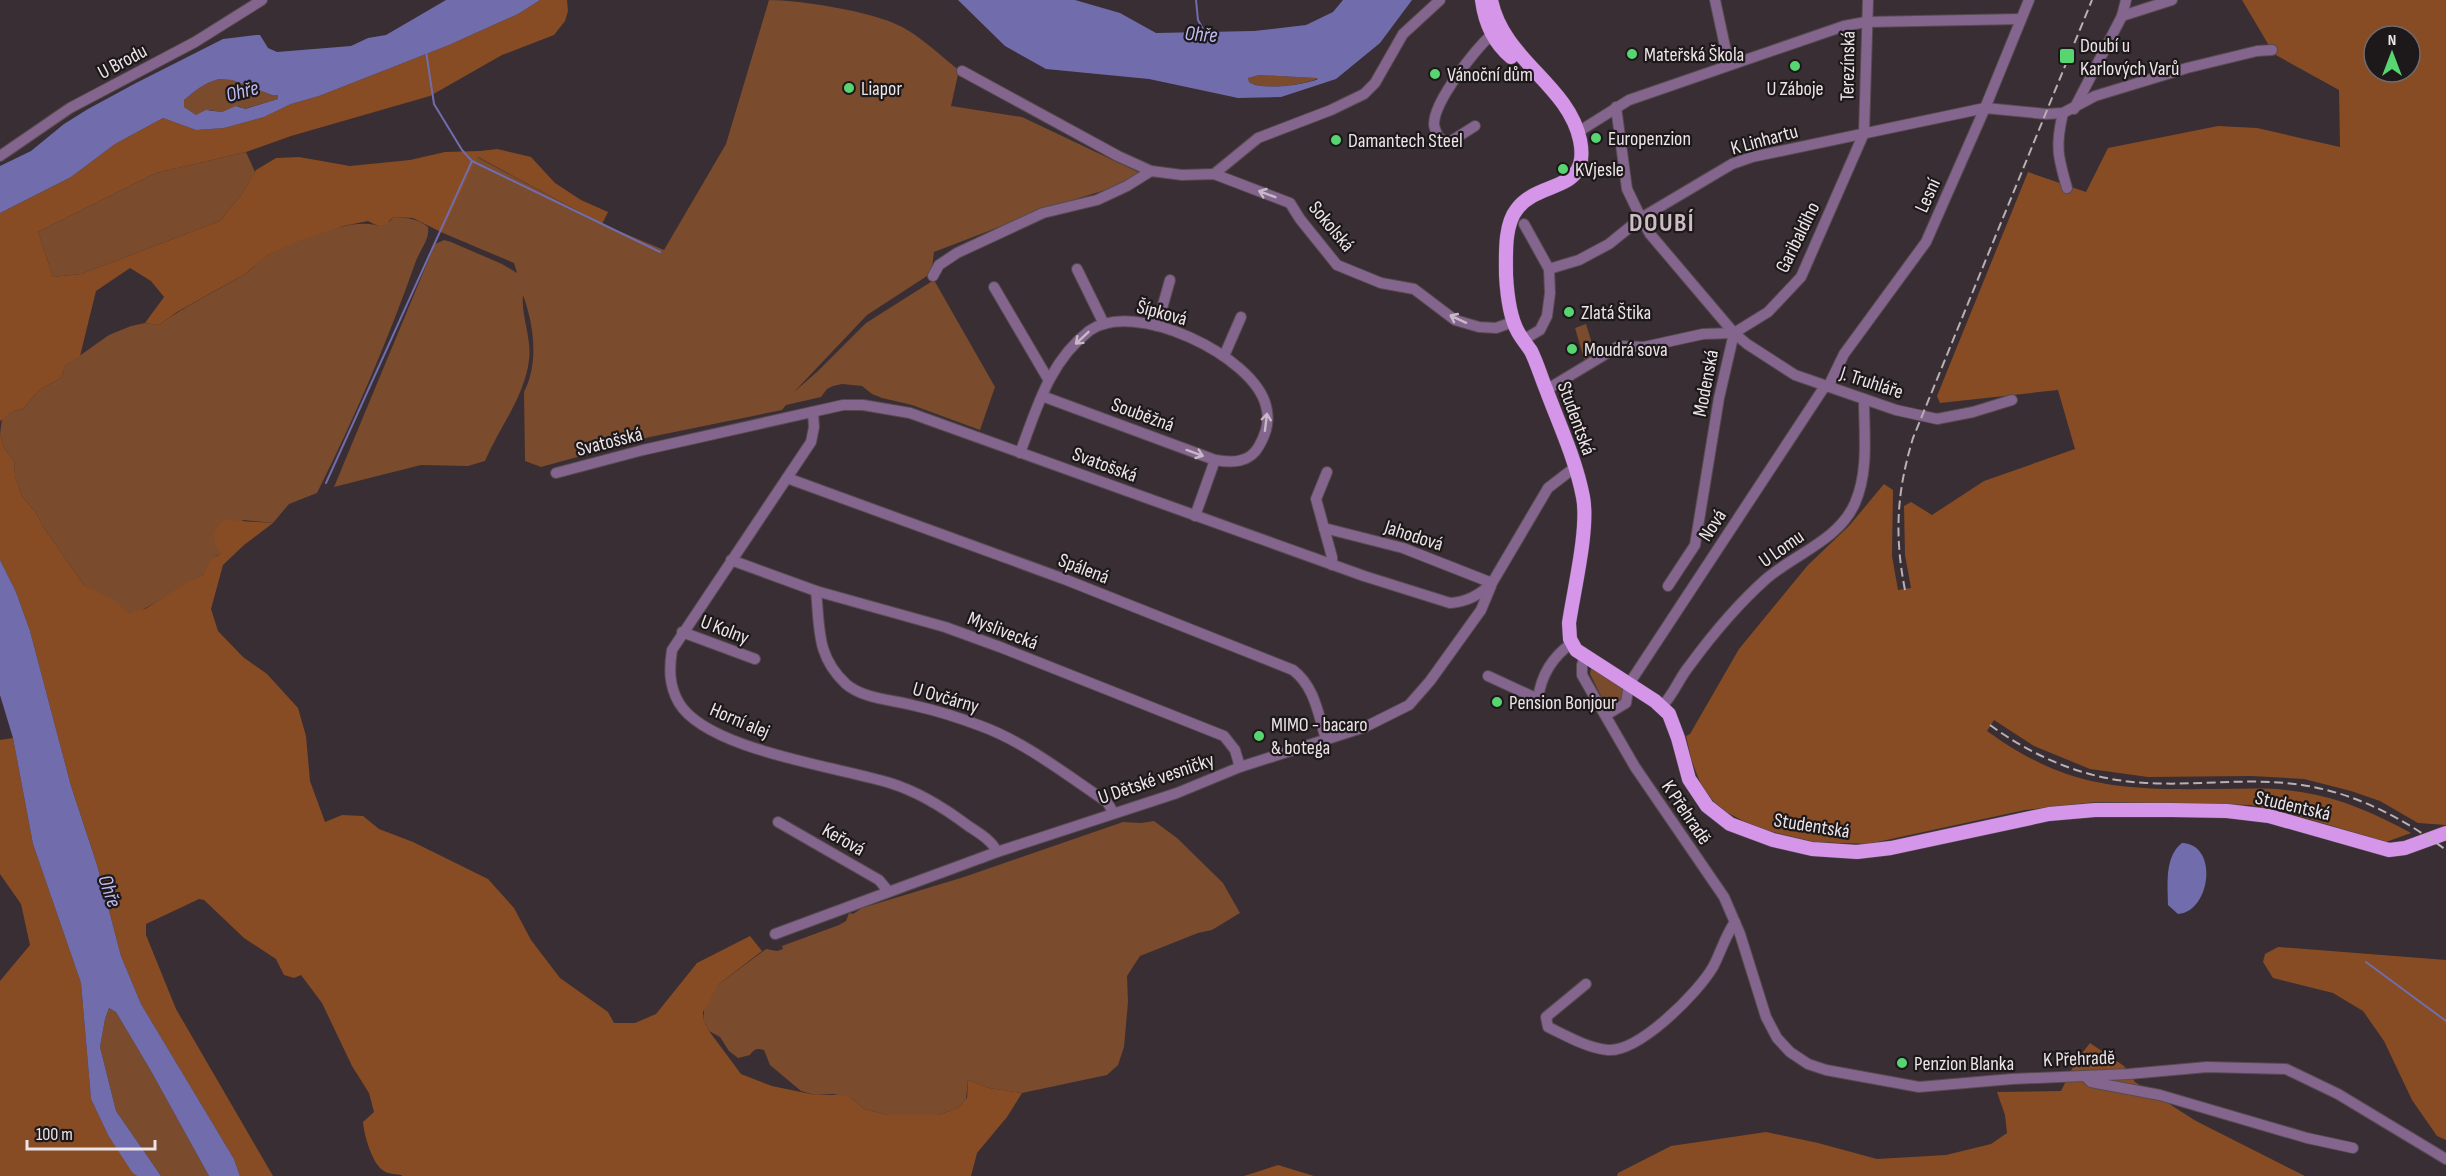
<svg xmlns="http://www.w3.org/2000/svg" width="2446" height="1176" font-family="'Sofia Sans Condensed',sans-serif">
	<style>
		.green { fill: #7a4b2c }
		.forest { fill: #874c24; fill-rule: evenodd }
		.water { fill: #716dac; fill-rule: evenodd }
		.lines { fill: none; stroke-linecap: round; stroke-linejoin: round }
		.stream { stroke: #716dac; stroke-width: 2 }
		.minor-casing { stroke: #564b50; stroke-width: 12 }
		.major-casing { stroke: #564b50; stroke-width: 15 }
		.minor { stroke: #84658d; stroke-width: 10 }
		.major { stroke: #d596e9; stroke-width: 14 }
		.rail { stroke: #b9b0b3; stroke-width: 2; stroke-dasharray: 9 4.5; stroke-linecap: butt }
		.oneway { stroke: #c8b8c8 }
		.poi-dot { fill: #57d570; stroke: #1d181a; stroke-width: 2 }
		.labels { text-anchor: middle; stroke-width: 4.5; stroke-linejoin: round; paint-order: stroke }
		.poi-label { font-size: 20px; fill: #ece4e7; stroke: #1d181a; text-anchor: start }
		.street-label { font-size: 20px; fill: #ece4e7; stroke: #1d181a }
		.water-label { font-size: 21px; font-style: italic; fill: #bebcf2; stroke: #1d181a }
		.district-label { font-size: 26px; font-weight: bold; letter-spacing: 1.5px; fill: #ccbdc3; stroke: #1d181a }
	</style>
	<rect width="100%" height="100%" fill="#392e33"/>
	<g class="green">
		<path d="M769 0C800 0 874 12 900 26 919 35 942 57 959 70L951 106 1022 117 1138 172 1124 184 1051 207 934 252 932 268 927 276 867 315 794 392 818 371 866 323 934 280 995 387 980 430 912 405 882 398 872 394 862 386 842 384 833 386 827 389 821 397 786 405 782 410 650 437 541 467 525 461 524 392C539 363 534 325 523 295 521 317 532 338 529 360 525 396 499 428 485 461L468 466 421 465 334 487 435 244 444 240 451 242 502 264 517 273 514 263 443 233 477 157 602 224 664 250 726 144Z"/>
		<path d="M1259 75 1316 78H1318C1306 85 1261 91 1249 82L1248 78Z"/>
		<path d="M219 79 232 80 272 95H278V99L244 109 238 106 222 112 210 110 196 115 184 107V100C196 90 204 83 219 79Z"/>
		<polygon points="246,152 255,172 241,195 220,221 81,274 53,277 38,232 156,173"/>
		<path d="M393 217C407 218 417 218 428 227 430 239 420 250 416 261 388 340 355 417 317 493L289 504 273 523 243 520 222 554 216 556 203 575 137 613H129L84 585 42 525 37 514 22 496 15 476 14 461 4 448 0 434 2 419 14 411 23 409 39 390 61 378 65 366 109 335 131 326 145 323 159 325C185 306 215 292 243 275 252 270 259 261 268 255 290 241 355 216 378 226L390 221Z"/>
		<polygon points="1586,324 1595,353 1590,358 1584,359 1575,328"/>
		<polygon points="1591,669 1596,669 1621,684 1624,690 1622,700 1614,704 1604,702 1590,674"/>
		<path d="M1154 821 1177 838 1223 883 1240 913 1212 930 1198 933 1140 956 1127 976 1128 1002 1124 1047 1118 1065 1107 1075 1022 1093 989 1088 968 1080 966 1099 958 1108 938 1115H887L864 1109 851 1098 833 1094 815 1095 801 1091 770 1065 764 1050C757 1048 754 1049 750 1055L738 1058 729 1051 720 1037 709 1031 704 1021V1006L719 984 766 949 777 951 783 949 782 946 839 925 846 921 849 913 853 914 862 908 964 877 1123 822 1141 823Z"/>
		<polygon points="109,1008 116,1012 151,1071 209,1176 161,1176 116,1111 100,1047 105,1019"/>
	</g>
	<g class="forest">
		<polygon points="540,0 567,0 568,11 565,21 554,35 502,55 430,96 291,136 246,152 156,173 38,232 53,277 81,274 220,221 241,195 256,170 276,158 299,157 350,166 410,160 445,152 480,151 497,149 531,157 555,183 581,200 608,212 602,224 478,157 443,233 413,218 393,217 385,225 378,226 368,221 343,226 291,244 268,255 245,274 177,312 159,325 145,323 164,297 151,281 130,268 96,291 80,356 65,366 61,378 39,390 23,409 14,411 0,421 0,213 71,177 115,144 163,118 196,130 224,128 264,117 291,104 319,96 449,45 518,14"/>
		<path d="M2242 0H2446V825L2418 823 2380 801 2351 791 2304 779 2252 776 2148 777 2090 769 2034 746 1994 720 1987 731C2066 788 2120 790 2215 789 2243 789 2273 787 2301 792 2341 798 2376 814 2411 833L2386 842 2289 813 2250 805 2095 802 2025 810 1868 844 1814 842 1757 828 1726 812 1713 801 1701 785 1691 759 1686 736 1690 734 1739 649 1808 565 1849 526 1884 484 1893 490 1892 556 1898 590 1911 588 1905 555 1904 506 1911 502 1932 515 1984 481 2075 449 2058 390 1940 403 1937 396 2028 172 2086 192 2108 148 2218 126 2257 128 2340 147 2339 90 2274 54ZM2374 36H2410V72H2374Z"/>
		<path d="M0 434 4 448 14 461 15 476 22 496 37 514 42 525 84 585 112 599 129 613 145 609 186 583 203 575 211 559 221 554C211 542 211 529 225 520L273 523 244 545 223 565 211 609 218 631 243 657 267 674 298 708 306 736 310 781 325 822 342 815 363 816 379 829 413 842 488 879 514 908 531 940 560 978 608 1012 614 1023H635L656 1014 697 963 750 936 762 951 719 984 703 1012 704 1021 709 1031 741 1074 772 1086 815 1095H844L851 1098 864 1109 887 1115H938L958 1108 967 1098 968 1080 989 1088 1022 1093 1007 1117 977 1153 971 1176H403C397 1173 389 1175 384 1171 372 1164 364 1135 363 1122L374 1112 369 1093 352 1066 322 1003 301 975 294 978 284 975 276 959 244 938 204 900 199 899 146 924V935L176 1009 273 1176H240L234 1159 141 1004 121 956 97 865 71 786 30 631 16 592 0 560Z"/>
		<polygon points="13,738 33,844 81,983 91,1099 108,1135 137,1176 0,1176 0,981 30,945 21,904 0,874 0,740"/>
		<polygon points="2278,947 2446,960 2446,1140 2437,1136 2412,1100 2384,1041 2363,1011 2333,993 2273,978 2263,962 2265,954"/>
		<polygon points="2090,1043 2124,1066 2135,1082 2196,1121 2305,1176 1617,1176 1618,1173 1671,1146 1766,1132 1818,1143 1877,1159 1946,1155 1991,1144 2007,1133 2005,1115 1997,1092 2061,1091 2076,1061"/>
		<polygon points="1278,1165 1314,1176 1244,1176"/>
	</g>
	<g class="water">
		<path d="M446 0H540L518 14 449 45 319 96 291 104 264 117 224 128 196 130 163 118 115 144 71 177 0 213V166L31 151 64 124 88 109 136 83 223 39 257 35H260L268 48 277 52 351 46 368 38 386 35ZM219 79 232 80 272 95H278V99L245 109 236 106 222 112 206 110 196 115 184 107V100C196 90 204 83 219 79Z"/>
		<path d="M958 0H1075L1120 13 1156 33 1254 31 1306 25 1333 12 1343 0H1412L1380 43 1336 79 1281 97 1238 98 1149 79 1046 69 1005 46ZM1259 75 1316 78 1318 79C1305 85 1260 91 1249 82L1248 78Z"/>
		<polygon points="0,560 16,592 30,631 71,786 97,865 121,956 141,1004 234,1159 240,1176 209,1176 151,1071 116,1012 109,1008 105,1019 100,1047 116,1111 161,1176 137,1176 132,1172 108,1135 91,1099 81,983 33,844 13,738 0,695"/>
		<path d="M2182 843C2219 844 2211 912 2178 914L2168 905C2168 885 2164 857 2182 843Z"/>
	</g>
	<g class="lines">
		<g class="stream">
			<polyline points="1196,0 1198,20 1204,31"/>
			<polyline points="472,161 660,252"/>
			<polyline points="326,483 472,161 462,150 434,104 426,51"/>
			<polyline points="2366,962 2446,1021"/>
		</g>
		<g class="minor-casing">
			<g id="minor">
				<polyline points="1715,0 1729,65"/>
				<polyline points="2122,16 2172,0"/>
				<polyline points="962,71 1118,156 1151,171"/>
				<polyline points="1616,107 1627,189 1641,218 1650,234 1734,333 1747,344 1795,375 1896,410 1937,419 1973,412 2012,400"/>
				<polyline points="2074,109 2122,16 2126,0"/>
				<path d="M2063 113C2055 146 2058 157 2067 188"/>
				<path d="M1475 126 1448 143 1438 137C1437 133 1434 128 1434 124 1434 101 1475 50 1492 34"/>
				<polyline points="1578,132 1629,100 1844,26 1866,22 2021,19"/>
				<polyline points="0,156 70,108 195,42 262,0"/>
				<polyline points="1214,174 1258,138 1331,110 1364,94 1375,83 1403,34 1440,0"/>
				<polyline points="1077,269 1104,324"/>
				<polyline points="1549,269 1579,260 1609,244 1641,218 1732,164 1752,157 1985,108 2046,114 2063,113 2095,96 2187,68 2257,51 2272,50"/>
				<polyline points="933,276 939,265 957,253 1043,213 1097,200 1127,186 1151,171 1182,175 1214,174 1290,203 1300,219 1337,265 1381,283 1414,289 1455,320 1479,327 1496,328 1513,322"/>
				<polyline points="994,287 1048,379"/>
				<polyline points="1157,326 1170,280"/>
				<polyline points="1523,340 1540,330 1547,316 1550,293 1549,269 1524,224"/>
				<polyline points="1224,356 1241,317"/>
				<polyline points="1828,387 1844,354 1926,242 1985,108 2029,0"/>
				<polyline points="1546,390 1619,346 1644,347 1703,334 1734,333 1768,312 1801,277 1864,133 1868,0"/>
				<path d="M813 412 814 427 811 442 672 650C669 669 669 686 679 703 707 750 839 767 890 783 919 792 943 807 967 825 977 832 992 840 997 852"/>
				<path d="M1020 453C1037 408 1049 362 1089 331 1134 298 1254 356 1266 406 1270 420 1266 434 1259 446 1250 463 1232 463 1215 460L1042 396"/>
				<polyline points="1327,472 1316,499 1332,557 1332,565"/>
				<path d="M556 473 643 450 843 405H863L910 413 1364 576 1450 603C1467 602 1481 594 1492 583L1548 488 1574 468"/>
				<path d="M787 478 1064 579 1293 670C1315 687 1318 714 1326 739"/>
				<polyline points="1195,516 1215,460"/>
				<polyline points="1324,528 1403,548 1492,583"/>
				<polyline points="731,560 816,591 945,627 1000,647 1224,736 1235,750 1240,767"/>
				<polyline points="1668,586 1695,545 1719,398 1734,333"/>
				<path d="M816 591C820 629 816 656 846 684 863 699 895 700 916 706 938 711 960 718 981 726 1025 742 1068 776 1107 802L1113 812"/>
				<polyline points="682,632 755,659"/>
				<polyline points="1585,656 1582,665 1582,675 1598,703 1635,767 1724,897 1740,934 1766,1017 1777,1038 1790,1052 1808,1064 1826,1070 1919,1087 2012,1079 2129,1074 2207,1067 2286,1069 2338,1094 2446,1159"/>
				<path d="M1488 676 1538 699C1541 675 1552 657 1572 643"/>
				<path d="M1662 706C1674 694 1679 678 1690 665 1712 635 1738 604 1766 579 1795 554 1839 540 1855 503 1869 471 1864 433 1864 399"/>
				<polyline points="1606,715 1626,703 1629,684 1825,386"/>
				<polyline points="778,822 879,880 888,891"/>
				<polyline points="775,934 997,852 1177,793 1240,767 1365,727 1409,705 1430,681 1481,610 1491,586"/>
				<path d="M1586 984 1546 1017 1548 1027C1567 1036 1587 1048 1608 1050 1639 1052 1697 994 1713 967 1721 952 1725 936 1735 922"/>
				<polyline points="2085,1076 2091,1082 2160,1095 2307,1138 2353,1148"/>
			</g>
		</g>
		<g class="major-casing">
			<g id="major">
				<path d="M1482 0C1485 23 1493 42 1511 57"/>
				<path d="M1491 0C1503 60 1568 84 1580 140 1591 194 1539 179 1517 209 1504 225 1506 255 1506 275 1507 293 1509 316 1518 332 1522 339 1527 345 1531 351 1537 363 1541 377 1546 389 1559 424 1576 460 1583 497 1589 528 1574 589 1569 623L1570 639 1576 650 1655 701 1669 714 1678 738 1689 779 1707 806 1730 824 1773 840 1812 849 1857 852 1891 848 2049 814 2095 810H2171L2227 811 2269 816 2389 850 2405 848 2446 833"/>
			</g>
		</g>
		<use href="#minor" class="minor"/>
		<use href="#major" class="major"/>
		<g class="rail">
			<path d="M1905 590C1894 534 1897 491 1913 438L2092 0"/>
			<path d="M1990 725C2037 759 2088 780 2146 783 2198 786 2250 777 2302 785 2355 793 2403 818 2446 850"/>
		</g>
	</g>
	<defs><path id="oneway-shaft" d="M-6 0H5M1.5-3L5.5 0L1.5 3" fill="none" stroke-width="1.6" stroke-linecap="round" stroke-linejoin="round" transform="scale(1.5)"/></defs>
	<g class="oneway">
		<use href="#oneway-shaft" transform="translate(1267 194) rotate(-159)"/>
		<use href="#oneway-shaft" transform="translate(1458 319) rotate(-155)"/>
		<use href="#oneway-shaft" transform="translate(1082 338) rotate(137)"/>
		<use href="#oneway-shaft" transform="translate(1266 422) rotate(-83)"/>
		<use href="#oneway-shaft" transform="translate(1195 453) rotate(20)"/>
	</g>
	<g class="poi-dot">
		<circle cx="1632" cy="54" r="6"/>
		<rect x="2059" y="48" width="16" height="16" rx="3"/>
		<circle cx="1795" cy="66" r="6"/>
		<circle cx="1435" cy="74" r="6"/>
		<circle cx="849" cy="88" r="6"/>
		<circle cx="1596" cy="138" r="6"/>
		<circle cx="1336" cy="140" r="6"/>
		<circle cx="1563" cy="169" r="6"/>
		<circle cx="1569" cy="312" r="6"/>
		<circle cx="1572" cy="349" r="6"/>
		<circle cx="1497" cy="702" r="6"/>
		<circle cx="1259" cy="736" r="6"/>
		<circle cx="1902" cy="1063" r="6"/>
	</g>
	<g class="labels">
		<g class="poi-label">
			<text x="2080" y="52">Doubí u<tspan x="2080" dy="23">Karlových Varů</tspan></text>
			<text x="1644" y="61">Mateřská Škola</text>
			<text x="1447" y="81">Vánoční dům</text>
			<text x="861" y="95">Liapor</text>
			<text x="1795" y="95" text-anchor="middle">U Záboje</text>
			<text x="1608" y="145">Europenzion</text>
			<text x="1348" y="147">Damantech Steel</text>
			<text x="1575" y="176">KVjesle</text>
			<text x="1581" y="319">Zlatá Štika</text>
			<text x="1584" y="356">Moudrá sova</text>
			<text x="1509" y="709">Pension Bonjour</text>
			<text x="1271" y="731">MIMO - bacaro<tspan x="1271" dy="23">&amp; botega</tspan></text>
			<text x="1914" y="1070">Penzion Blanka</text>
		</g>
		<g class="street-label">
			<text transform="translate(122 61) rotate(-28)" y="7">U Brodu</text>
			<text transform="translate(1847 66) rotate(-89)" y="7">Terezínská</text>
			<text transform="translate(1764 139) rotate(-15)" y="7">K Linhartu</text>
			<text transform="translate(1927 195) rotate(-66)" y="7">Lesní</text>
			<text transform="translate(1332 226) rotate(50)" y="7">Sokolská</text>
			<text transform="translate(1797 237) rotate(-64)" y="7">Garibaldiho</text>
			<text transform="translate(1162 312) rotate(15)" y="7">Šípková</text>
			<text transform="translate(1872 382) rotate(18)" y="7">J. Truhláře</text>
			<text transform="translate(1705 383) rotate(-79)" y="7">Modenská</text>
			<text transform="translate(1143 414) rotate(20)" y="7">Souběžná</text>
			<text transform="translate(1577 418) rotate(70)" y="7">Studentská</text>
			<text transform="translate(609 441) rotate(-14)" y="7">Svatošská</text>
			<text transform="translate(1105 464) rotate(20)" y="7">Svatošská</text>
			<text transform="translate(1712 525) rotate(-57)" y="7">Nová</text>
			<text transform="translate(1414 535) rotate(18)" y="7">Jahodová</text>
			<text transform="translate(1781 548) rotate(-35)" y="7">U Lomu</text>
			<text transform="translate(1084 568) rotate(21)" y="7">Spálená</text>
			<text transform="translate(725 629) rotate(21)" y="7">U Kolny</text>
			<text transform="translate(1003 630) rotate(21)" y="7">Myslivecká</text>
			<text transform="translate(946 697) rotate(16)" y="7">U Ovčárny</text>
			<text transform="translate(740 720) rotate(23)" y="7">Horní alej</text>
			<text transform="translate(1156 778) rotate(-19)" y="7">U Dětské vesničky</text>
			<text transform="translate(2293 805) rotate(13)" y="7">Studentská</text>
			<text transform="translate(1687 812) rotate(56)" y="7">K Přehradě</text>
			<text transform="translate(1812 825) rotate(9)" y="7">Studentská</text>
			<text transform="translate(844 839) rotate(30)" y="7">Keřová</text>
			<text transform="translate(2079 1058) rotate(-2)" y="7">K Přehradě</text>
		</g>
		<g class="water-label">
			<text transform="translate(1201 34) rotate(4)" y="7">Ohře</text>
			<text transform="translate(242 91) rotate(-15)" y="7">Ohře</text>
			<text transform="translate(110 891) rotate(71)" y="7">Ohře</text>
		</g>
		<g class="district-label">
			<text x="1662" y="231">DOUBÍ</text>
		</g>
	</g>
	<g transform="translate(2392 54)"><circle r="28" fill="#1d181a" stroke="#706a6c" stroke-width="1.5"/>
	<path d="M0-4.5L10 22L0 15L-10 22Z" fill="#57d570"/>
	<text y="-9" font-size="16" font-weight="bold" text-anchor="middle" fill="#ece4e7">N</text>
	</g>
	<path d="M27 1140v9h128v-9" fill="none" stroke="#ece4e7" stroke-width="3"/>
	<text x="36" y="1140" font-size="18" fill="#ece4e7" stroke="#1d181a" stroke-width="4.5" paint-order="stroke">100 m</text>
</svg>
